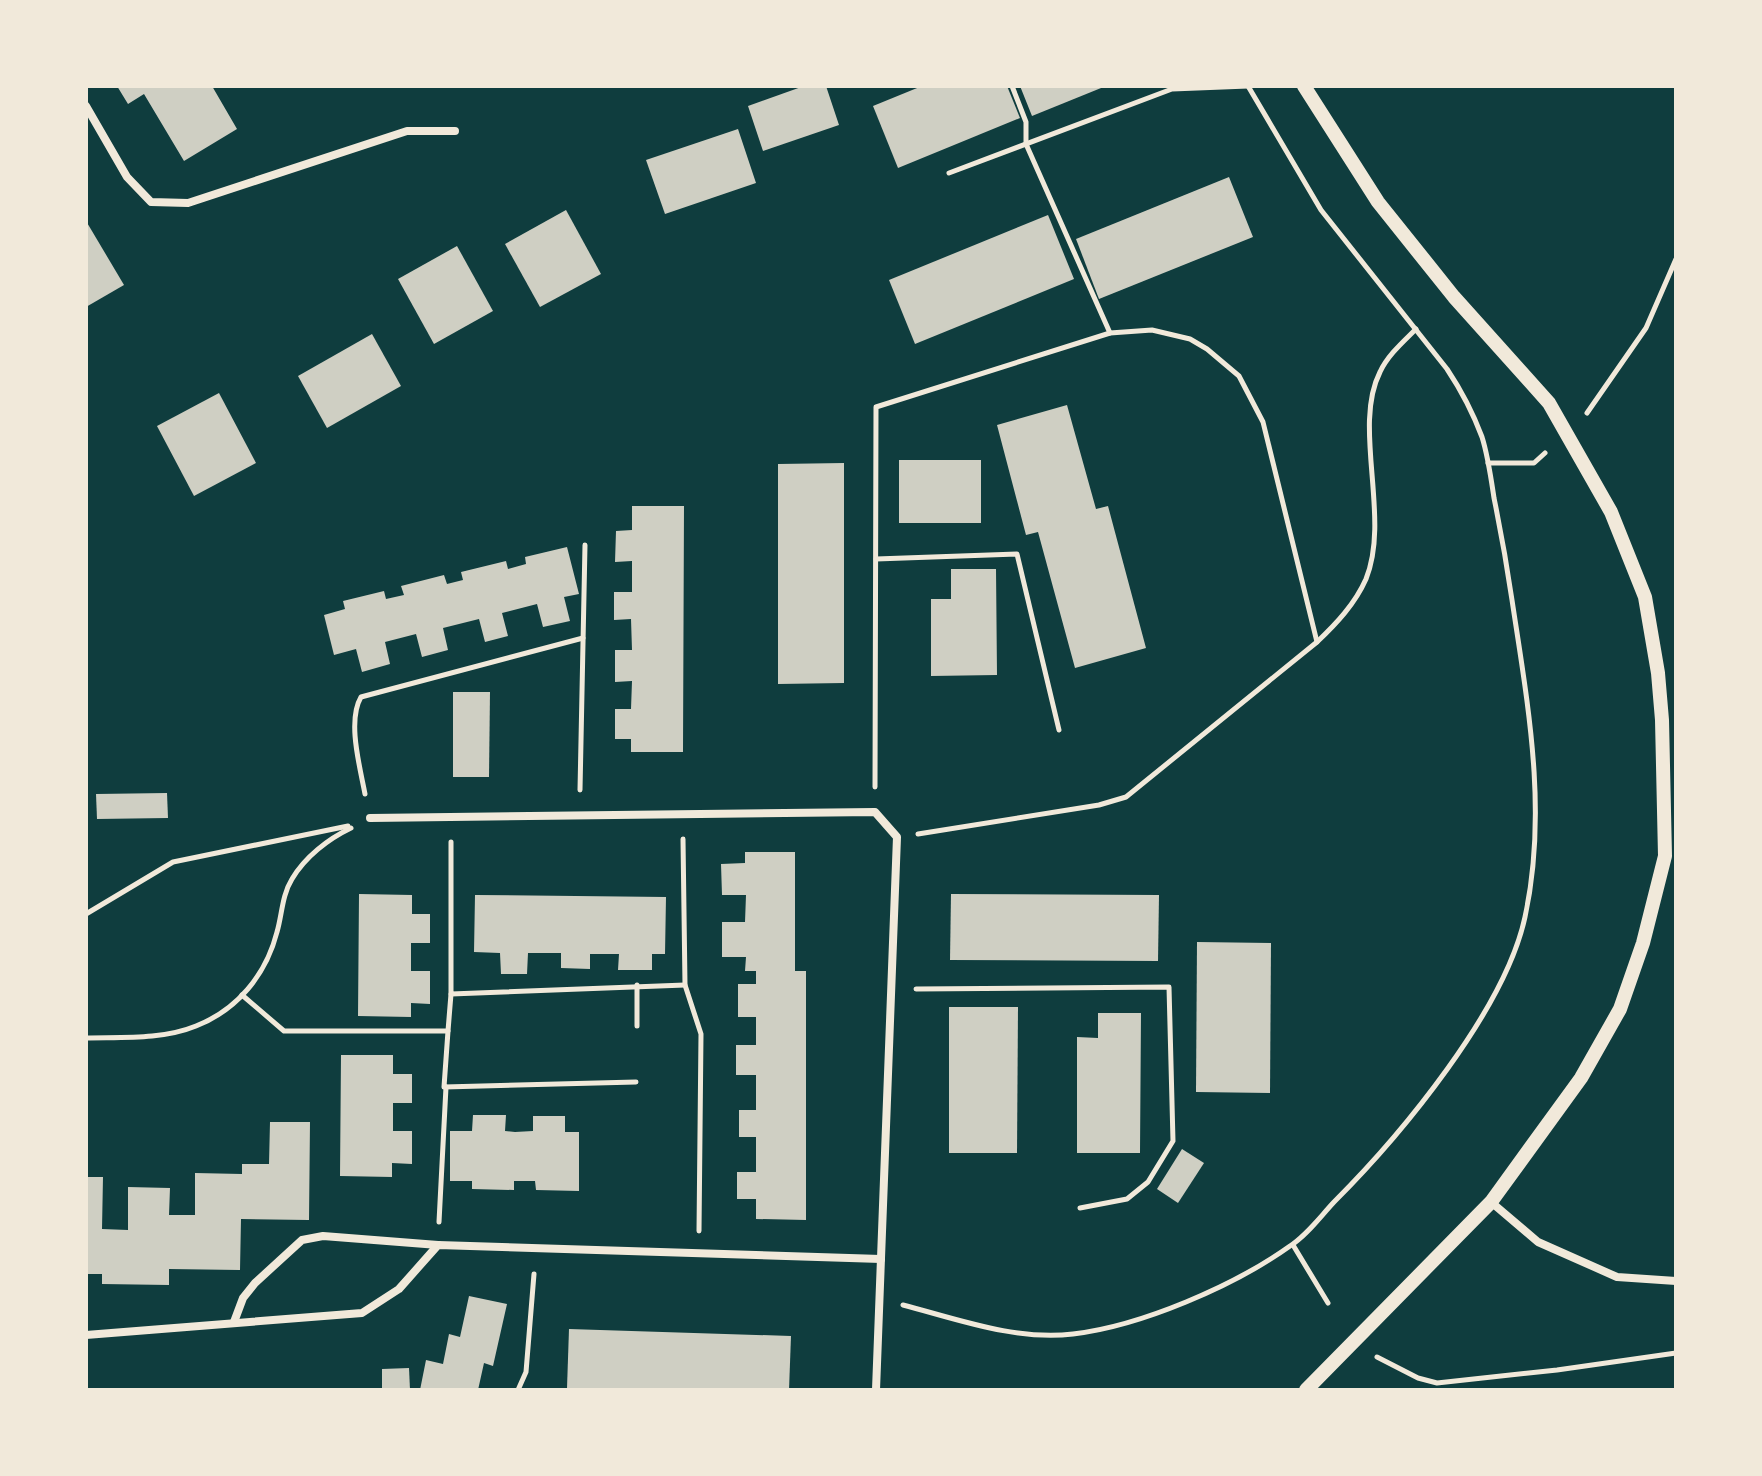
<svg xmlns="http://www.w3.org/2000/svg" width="1762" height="1476" font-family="Raleway,sans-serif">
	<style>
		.building { fill: #cfcfc3 }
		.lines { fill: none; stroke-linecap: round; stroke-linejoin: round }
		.path { stroke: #f1e9da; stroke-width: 5 }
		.minor { stroke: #f1e9da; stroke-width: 8 }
		.tertiary { stroke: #f1e9da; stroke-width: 14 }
	</style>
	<rect width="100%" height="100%" fill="#0f3d3e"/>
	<g class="building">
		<polygon points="117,86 212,86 237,129 184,161 144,94 128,104"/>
		<polygon points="804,86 826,86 839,125 763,151 748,106"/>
		<polygon points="922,86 1007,86 1020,118 898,168 873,106"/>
		<polygon points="1020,86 1106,86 1032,116"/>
		<polygon points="738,129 756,183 665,214 646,160"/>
		<polygon points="1229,177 1253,237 1099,299 1076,239"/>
		<polygon points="566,210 601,274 540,307 505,244"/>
		<polygon points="1048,215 1074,279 915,344 889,280"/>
		<polygon points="86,221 124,285 86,307"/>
		<polygon points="457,246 493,311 434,344 398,279"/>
		<polygon points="372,334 401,386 327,428 298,376"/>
		<polygon points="219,393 256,463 194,496 157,426"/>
		<polygon points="1067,405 1096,509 1108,506 1146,648 1075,668 1038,532 1026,535 997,425"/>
		<rect x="899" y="460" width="82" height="63"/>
		<polygon points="844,463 844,683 778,684 778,464"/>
		<polygon points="632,506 684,506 683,752 631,752 631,739 615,739 615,709 631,709 632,681 615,682 615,650 632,650 631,619 614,620 614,592 632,592 632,561 615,562 616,531 632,530"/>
		<polygon points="567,547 579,594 564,597 570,621 543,627 537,604 502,613 508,636 485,642 479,619 443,628 448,650 422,657 416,634 385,642 390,664 362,672 356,649 334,655 324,615 345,609 343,601 384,591 386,599 404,595 401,586 444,575 447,584 463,580 461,572 506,561 508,569 526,564 525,557"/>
		<polygon points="951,569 996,569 997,675 931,676 931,599 951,599"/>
		<polygon points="453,692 490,692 489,777 453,777"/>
		<polygon points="167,793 168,818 97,819 96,794"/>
		<polygon points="745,852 795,852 795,971 806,971 806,1220 756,1219 756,1199 737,1199 737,1172 756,1172 756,1137 739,1137 739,1110 756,1110 756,1075 736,1075 736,1045 756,1045 756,1017 738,1017 738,984 756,984 756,971 745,971 746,957 722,957 722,922 745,922 746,895 722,895 721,864 745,863"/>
		<polygon points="359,894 412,895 412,914 430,914 430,943 411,943 411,971 430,971 430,1004 411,1003 411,1017 358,1016"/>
		<polygon points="951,894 1159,895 1158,961 950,960"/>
		<polygon points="475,895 666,897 665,954 652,954 652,970 618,970 619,954 590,954 590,969 561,968 561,953 528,953 527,974 501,974 500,953 474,952"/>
		<polygon points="1197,942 1271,943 1270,1093 1196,1092"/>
		<polygon points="949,1007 1018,1007 1017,1153 949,1153"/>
		<polygon points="1098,1013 1141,1013 1140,1153 1077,1153 1077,1037 1098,1038"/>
		<polygon points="341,1055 393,1055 393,1074 412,1074 412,1103 393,1103 393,1131 412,1131 412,1164 392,1163 392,1177 340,1176"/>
		<polygon points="473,1115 506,1115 505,1131 515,1132 533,1131 533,1116 565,1116 565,1132 579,1132 579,1191 536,1190 535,1181 514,1181 514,1190 472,1189 472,1181 450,1181 450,1131 472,1131"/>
		<polygon points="270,1122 310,1122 309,1220 241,1219 240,1270 169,1269 169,1285 102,1284 102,1274 86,1274 86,1177 103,1177 102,1229 128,1230 128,1187 170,1188 169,1215 195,1215 195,1173 242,1174 242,1164 269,1164"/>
		<polygon points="1182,1149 1204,1163 1178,1203 1157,1189"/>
		<polygon points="469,1296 507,1304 493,1366 484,1363 478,1390 420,1390 426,1360 443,1364 449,1334 460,1337"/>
		<polygon points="569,1329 791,1336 789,1390 567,1388"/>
		<polygon points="409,1368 410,1390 382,1390 382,1369"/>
	</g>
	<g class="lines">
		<g class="path">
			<polyline points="1012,86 1026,122 1026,144 1110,333"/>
			<polyline points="949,173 1172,89 1248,86"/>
			<polyline points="1587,413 1646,328 1676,259"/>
			<polyline points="1488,463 1534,463 1545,453"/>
			<polyline points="876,559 1017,554 1059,730"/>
			<polyline points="875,787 876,407 1110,333 1152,330 1190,339 1207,349 1239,376 1263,422 1317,642"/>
			<polyline points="580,790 585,545"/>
			<path d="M365 794C360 767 347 721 361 697L583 638"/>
			<path d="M918 834 1099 805 1126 797 1317 642C1336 624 1355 604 1366 579 1391 517 1352 427 1380 372 1388 355 1403 342 1416 329"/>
			<polyline points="683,839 685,985 701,1034 699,1231"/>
			<polyline points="451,842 451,994 685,985"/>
			<polyline points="86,914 173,862 348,826"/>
			<polyline points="637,985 637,1026"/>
			<polyline points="916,989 1169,987 1173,1141 1148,1182 1127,1199 1080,1208"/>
			<polyline points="242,995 284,1031 448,1031 451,994"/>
			<polyline points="448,1031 444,1087 636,1082"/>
			<path d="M86 1038C121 1037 162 1040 196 1026 237 1010 266 975 277 932 282 915 282 895 292 879 305 857 328 839 351 828"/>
			<polyline points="439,1222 446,1087"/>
			<polyline points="1293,1245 1328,1303"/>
			<path d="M903 1305C957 1319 1016 1341 1073 1334 1141 1326 1234 1286 1290 1246 1307 1235 1320 1217 1334 1202 1401 1135 1505 1010 1525 917 1548 811 1528 706 1512 600 1507 566 1501 532 1494 498 1491 478 1488 456 1482 437 1473 413 1461 390 1447 369L1321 210 1248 86"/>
			<polyline points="1377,1357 1418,1378 1437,1383 1557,1370 1676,1353"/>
			<polyline points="518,1390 526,1372 534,1274"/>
		</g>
		<g class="minor">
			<polyline points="86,106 127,177 151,202 188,203 407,131 455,131"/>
			<polyline points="370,818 875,812 897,837 876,1390"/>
			<polyline points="1491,1202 1538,1242 1617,1277 1676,1281"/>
			<polyline points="234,1322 243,1298 255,1283 302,1240 323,1236 438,1245"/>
			<polyline points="86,1335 362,1313 399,1289 438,1245 881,1259"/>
		</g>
		<polyline class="tertiary" points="1304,86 1378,202 1454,297 1549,403 1611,512 1645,597 1658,673 1662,720 1665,856 1643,943 1620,1009 1581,1078 1491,1202 1306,1390"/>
	</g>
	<rect width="1762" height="1476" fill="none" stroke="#f1e9da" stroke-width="176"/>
</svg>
